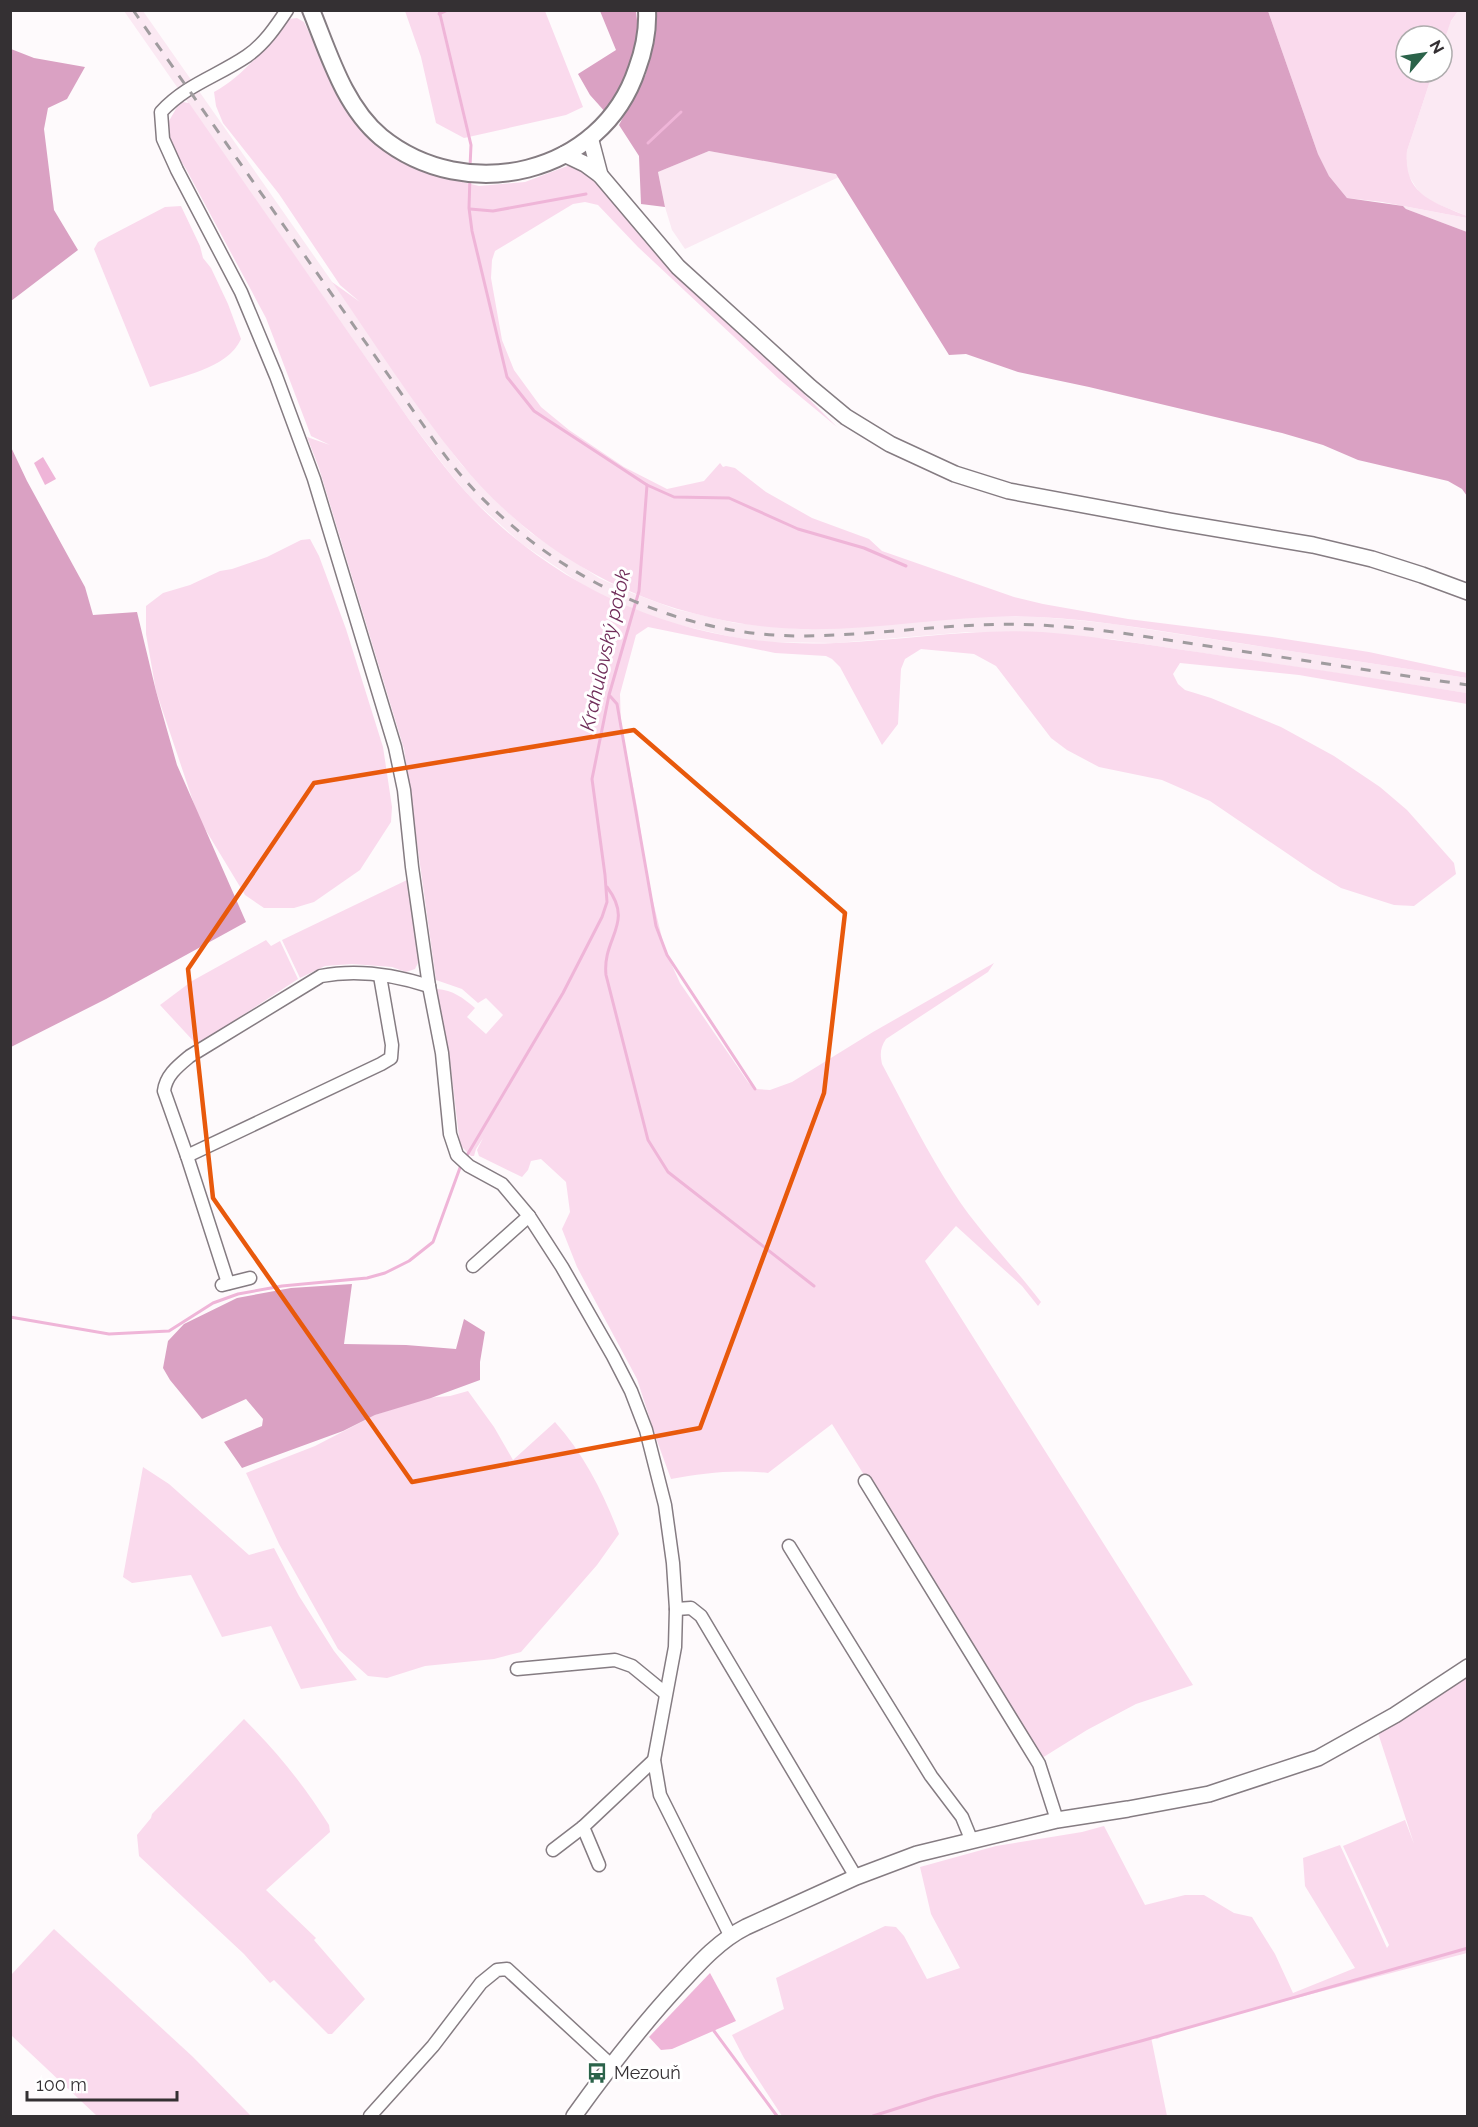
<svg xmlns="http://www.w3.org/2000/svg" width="1478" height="2127" font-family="Raleway,sans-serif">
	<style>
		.built { fill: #fbe9f3 }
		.green { fill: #fadaed }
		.forest { fill: #daa1c3 }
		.water { fill: #efb5d8 }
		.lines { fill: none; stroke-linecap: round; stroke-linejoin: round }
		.stream { stroke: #efb5d8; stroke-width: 3 }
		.minor-casing { stroke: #857c82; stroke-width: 15 }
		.tertiary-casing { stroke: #857c82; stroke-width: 18 }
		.secondary-casing { stroke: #857c82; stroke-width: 20 }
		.minor { stroke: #fff; stroke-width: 12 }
		.tertiary { stroke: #fff; stroke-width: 15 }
		.secondary { stroke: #fff; stroke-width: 16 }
		.rail { stroke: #a09c9f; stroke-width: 3; stroke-dasharray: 10 10; stroke-linecap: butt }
		.marked { fill: none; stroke: #e8590c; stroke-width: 4.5; stroke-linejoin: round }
		.labels { text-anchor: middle; stroke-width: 6; stroke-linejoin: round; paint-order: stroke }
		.poi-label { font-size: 18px; fill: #343033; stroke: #fff; text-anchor: start }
		.water-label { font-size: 20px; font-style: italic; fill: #702d5a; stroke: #fff }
	</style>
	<rect width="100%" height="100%" fill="#fefafc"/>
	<g class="built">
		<polygon points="124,11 143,11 423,412 460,463 504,509 531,533 599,578 632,593 675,609 735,623 802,629 836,628 967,617 1039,617 1076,620 1113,624 1467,678 1467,693 1111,639 968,632 836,643 767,642 732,637 671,623 626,607 592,591 522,544 472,499 449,472 410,421"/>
		<polygon points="1458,11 1467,11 1467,216 1430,201 1419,192 1407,173 1406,162 1407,151 1433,72 1442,72 1442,47 1450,23"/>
		<polygon points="709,151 836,173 839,177 685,249 672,230 665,207 658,172"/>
		<polygon points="1403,206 1467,218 1467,232 1406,209"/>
	</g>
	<g class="green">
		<polygon points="405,11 545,11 583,107 566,115 464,138 436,123 421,57"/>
		<path d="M1268 11H1458L1451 21 1442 47V36H1406V72H1433L1407 151C1403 195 1434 202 1467 216V218L1382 202 1347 198 1329 176 1318 154Z"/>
		<path d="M297 18 304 22 337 91 412 165 438 176 479 186 525 182 578 162 710 300 837 427 779 379 638 247 598 205 585 202 573 204 495 251 492 260 491 278 502 340 514 370 541 407 569 430 624 467 667 489 704 481 720 463 723 467 726 466 735 468 766 492 812 518 869 539 882 551 1014 597 1043 604 1128 619 1272 637 1369 652 1467 673V678C1385 665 1302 653 1219 640 1159 631 1100 620 1039 617 960 613 881 631 801 629 666 625 544 566 459 461 413 404 374 342 332 282L360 302 340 285 279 194 223 123 216 106 214 92C241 78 270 43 289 19Z"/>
		<path d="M183 102 189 103 410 421C436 456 462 492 495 521 588 606 711 649 836 643 905 640 973 628 1042 632 1103 637 1163 647 1224 656 1305 668 1386 680 1467 693V704L1299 675 1180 663 1173 674 1178 684 1185 690 1211 698 1281 727 1334 756 1380 787 1407 810 1454 863 1456 874 1414 906 1394 905 1341 888 1313 871 1210 801 1162 780 1099 767 1067 750 1051 738 996 666 974 654 921 649 905 659 901 669 898 724 882 745 840 667 832 659 826 656 775 653 648 627 636 635 620 694 621 725 638 812 647 877 665 950 680 983 748 1082 755 1089 770 1090 792 1082 873 1032 994 963 988 972 886 1039C880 1048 880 1054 882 1064 905 1107 927 1152 954 1193 979 1232 1013 1265 1041 1302L1038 1306 1022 1286 956 1226 925 1261 1193 1685 1136 1704 1087 1730 1042 1758 832 1424 768 1473C735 1469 703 1473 671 1479L656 1438 637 1379 577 1267 562 1229 570 1212 566 1182 541 1159 531 1161 528 1170 522 1177 479 1156 477 1150 483 1138 476 1149 474 1156H471L460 1145 451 1070 437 989C453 990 463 998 475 1008L467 1017 486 1034 503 1015 486 998 478 1003 462 989 436 980 404 749 319 468 307 437 330 445 311 436 266 318 186 169 169 143V121L177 107Z"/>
		<path d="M181 206 200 246 203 258 211 268 228 304 241 339C228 369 178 377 150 387L94 249 98 242 165 207Z"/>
		<polygon points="310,539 319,556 346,629 383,747 392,807 391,822 360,870 314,902 294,908 264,908 245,895 199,819 156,691 146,634 146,606 163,593 190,585 220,571 232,569 267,557 301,540"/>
		<polygon points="407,880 419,961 415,969 406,972 392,967 352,964 325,966 300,978 282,940"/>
		<polygon points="266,940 271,946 280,941 298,979 197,1045 160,1005 192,981"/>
		<path d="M468 1391 494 1427 513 1460 555 1422C584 1454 604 1494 619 1534L597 1565 521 1652 494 1659 425 1666 387 1678 368 1676 338 1649 279 1544 246 1473 315 1446 375 1415 426 1398 450 1396Z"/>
		<polygon points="143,1467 169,1484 249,1555 274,1548 299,1596 334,1651 357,1680 301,1689 271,1626 222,1637 191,1575 132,1583 123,1577"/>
		<polygon points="1467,1676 1467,1953 1210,2021 1168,2034 1157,2039 1151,2037 1167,2116 782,2116 744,2058 732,2035 784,2009 776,1978 885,1926 896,1927 904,1936 927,1979 960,1968 931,1914 920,1867 996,1846 1082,1832 1104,1826 1145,1905 1185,1895 1204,1895 1234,1913 1252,1917 1275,1954 1293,1993 1355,1968 1305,1886 1303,1858 1340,1845 1387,1948 1389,1945 1343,1846 1405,1820 1414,1844 1378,1733"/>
		<path d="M244 1719C278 1753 303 1784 329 1825L330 1832 266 1890 316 1938 314 1940 365 1999 332 2034H328L274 1980 270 1983 244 1954 139 1856 137 1835 151 1818 152 1814Z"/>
		<polygon points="54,1929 193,2057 251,2116 97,2116 11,2035 11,1975"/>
	</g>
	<g class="forest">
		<polygon points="600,11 636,11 639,38 628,85 607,114 590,95 578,74 616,50"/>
		<polygon points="653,11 1268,11 1318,154 1329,176 1347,198 1403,206 1406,209 1467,232 1467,496 1462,489 1448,481 1358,460 1323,445 1282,433 1089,387 1018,372 966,354 949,355 836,174 709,151 658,172 665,207 641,204 639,156 619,125 646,74"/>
		<polygon points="11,49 34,58 85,67 67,99 48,108 44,129 54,210 78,250 11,301"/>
		<polygon points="10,445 27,481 85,587 93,615 137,612 156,691 177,765 246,922 106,999 11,1047"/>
		<polygon points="352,1284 344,1344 406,1345 456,1349 464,1319 485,1332 480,1362 480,1380 431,1398 375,1415 343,1431 242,1468 224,1442 262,1426 263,1419 246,1399 202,1419 170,1380 163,1368 168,1341 184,1324 237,1298 291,1288"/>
	</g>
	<g class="water">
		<polygon points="43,457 56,479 45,485 34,463"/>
		<polygon points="710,1973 736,2021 672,2049 661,2050 649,2037"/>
	</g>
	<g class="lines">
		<g class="stream">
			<polyline points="439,10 471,145 470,167"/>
			<polyline points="439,14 448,10"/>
			<polyline points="648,143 681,112"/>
			<polyline points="470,209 493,211 586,194"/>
			<polyline points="647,485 674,497 729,498 798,529 864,548 906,566"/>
			<polyline points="610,696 617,704 656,926 667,955 755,1089"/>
			<path d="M607 887C635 924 602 937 606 975L648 1140 668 1172 814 1286"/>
			<polyline points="466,1157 563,993 602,917 607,902 605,875 592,779 609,695 639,591 647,485 534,411 507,377 472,231 469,208 470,176"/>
			<polyline points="10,1317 109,1334 169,1331 213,1303 238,1294 282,1286 367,1278 385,1273 409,1261 433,1242 461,1165"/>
			<polyline points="714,2031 777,2116"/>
			<polyline points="873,2116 936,2096 1141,2041 1468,1948"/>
		</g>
		<g class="minor-casing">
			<g id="minor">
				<path d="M287 10C275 28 264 44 247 56 216 77 187 84 161 112L163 139 177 170 241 292 276 376 314 479 395 747 404 790 412 867 429 986 442 1053 450 1134 457 1155 469 1166 502 1184 529 1216 562 1267 613 1356 631 1391 646 1430 665 1505 673 1563 676 1609 675 1647 654 1760 660 1795 730 1935"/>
				<polyline points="187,1156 381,1064 391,1058 392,1045 380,976"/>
				<polyline points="473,1266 529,1216"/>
				<path d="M228 1283 187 1156 164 1091C166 1075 178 1066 190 1056L321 976C357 969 395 975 429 986"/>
				<polyline points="222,1285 250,1278"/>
				<polyline points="865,1481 1039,1764 1057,1820"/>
				<polyline points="789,1546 931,1776 962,1817 971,1839"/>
				<polyline points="676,1609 691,1608 701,1616 856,1877"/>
				<polyline points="517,1669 615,1660 632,1666 665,1693"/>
				<polyline points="583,1827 599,1865"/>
				<polyline points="553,1850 583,1827 654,1760"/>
				<polyline points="370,2116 433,2046 481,1983 497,1970 507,1969 611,2065"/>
			</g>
		</g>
		<g class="tertiary-casing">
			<g id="tertiary">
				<polyline points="590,137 600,175"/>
				<polyline points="564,154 585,164 600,175 678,267 810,387 846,417 890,444 955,474 1009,491 1170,521 1313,545 1372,559 1422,575 1468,592"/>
				<path d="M574 2116C607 2070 641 2026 680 1984 700 1962 720 1940 746 1927L856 1877 917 1854 1057 1820 1128 1809 1209 1794 1318 1758 1395 1715 1468 1667"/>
			</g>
		</g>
		<g class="secondary-casing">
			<path id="secondary" d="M311 10C329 54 344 106 381 137 466 206 602 175 637 69 644 50 648 30 647 10"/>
		</g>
		<use href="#minor" class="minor"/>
		<use href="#tertiary" class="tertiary"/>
		<use href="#secondary" class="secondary"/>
		<path class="rail" d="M133 10 417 416C436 444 456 472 480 496 566 583 683 637 806 636 884 635 961 621 1039 625 1100 628 1160 639 1220 648 1302 660 1385 673 1468 685"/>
	</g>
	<path class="marked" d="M634 730 845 913 824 1093 700 1428 412 1482 213 1198 188 969 314 783Z"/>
	<defs>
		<g id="bus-bare" transform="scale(1.62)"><path d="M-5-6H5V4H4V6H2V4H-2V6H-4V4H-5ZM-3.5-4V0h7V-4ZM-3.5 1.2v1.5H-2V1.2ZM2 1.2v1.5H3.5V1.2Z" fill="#2b634a" stroke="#fff" stroke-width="2.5" paint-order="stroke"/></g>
	</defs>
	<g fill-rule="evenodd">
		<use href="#bus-bare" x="597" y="2073"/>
	</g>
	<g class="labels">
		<g class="poi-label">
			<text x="614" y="2079">Mezouň</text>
		</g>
		<g class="water-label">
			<text transform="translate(605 650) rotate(-77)" y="7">Krahulovský potok</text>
		</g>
	</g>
	<rect width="1478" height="2127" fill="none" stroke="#343033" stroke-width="24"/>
	<g transform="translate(1424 54) rotate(61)"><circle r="28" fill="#ffffff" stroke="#aeacad" stroke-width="1.5"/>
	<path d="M0-4.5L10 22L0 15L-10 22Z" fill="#2b634a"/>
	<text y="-9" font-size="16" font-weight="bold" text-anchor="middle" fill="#343033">N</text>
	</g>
	<path d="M27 2091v9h150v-9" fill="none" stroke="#343033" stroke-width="3"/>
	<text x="36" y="2091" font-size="18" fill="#343033" stroke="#ffffff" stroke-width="4.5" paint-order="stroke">100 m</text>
</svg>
